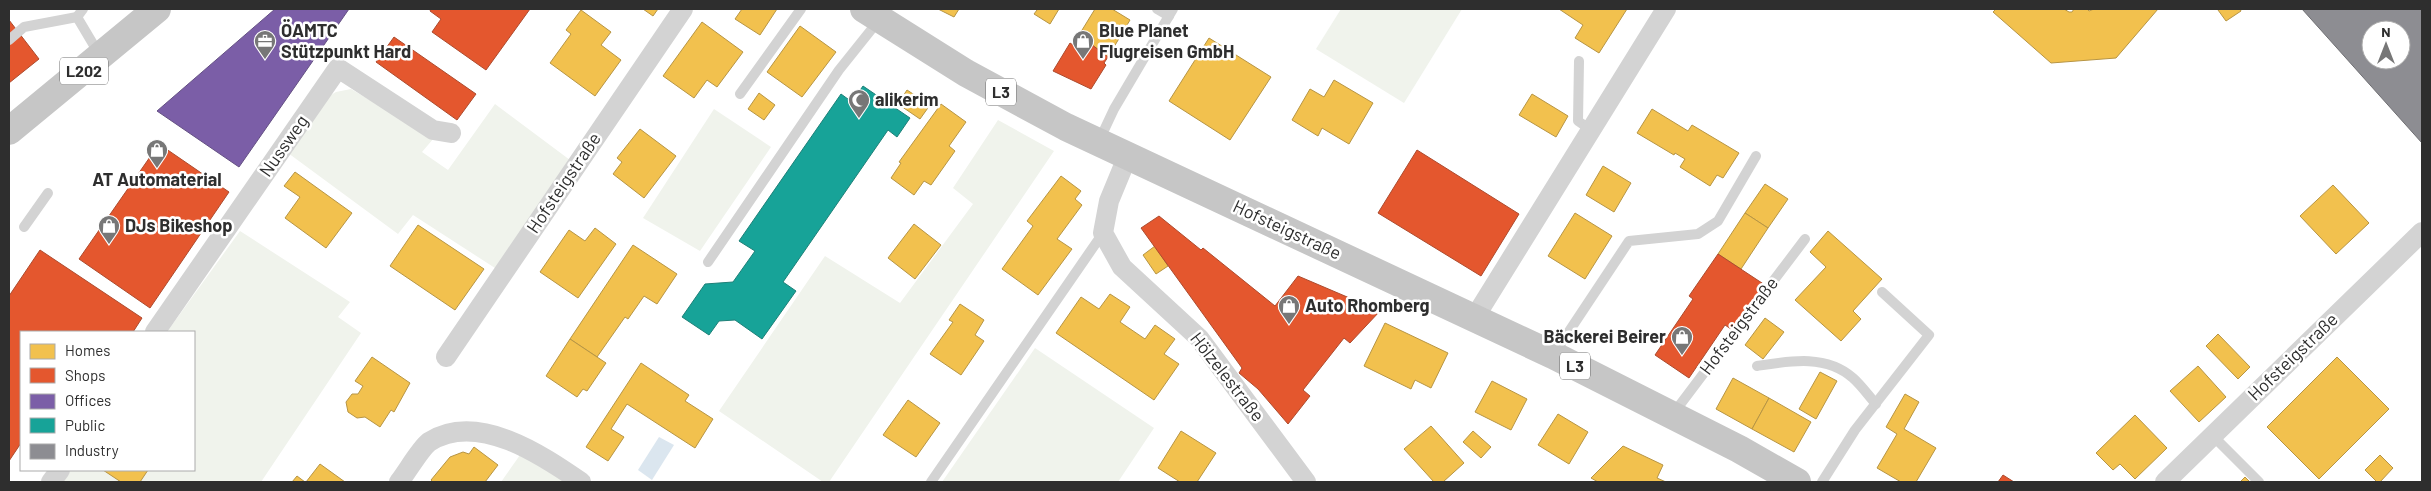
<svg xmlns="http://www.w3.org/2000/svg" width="2431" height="491" font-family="Barlow,sans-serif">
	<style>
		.green { fill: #f0f3ec }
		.water { fill: #dbe6ef }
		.homes { fill: #f2c14e; stroke: #b79544 }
		.shops { fill: #e4572e; stroke: #ad4b2e }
		.offices { fill: #7b5ea7; stroke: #645083 }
		.public { fill: #17a398; stroke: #1e8078 }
		.industry { fill: #8d8d92; stroke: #707074; fill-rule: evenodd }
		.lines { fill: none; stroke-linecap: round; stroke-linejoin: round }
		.lane { stroke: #d3d3d3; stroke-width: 10 }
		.street { stroke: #d3d3d3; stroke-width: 20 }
		.primary { stroke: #c6c6c6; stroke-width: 28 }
		.labels { text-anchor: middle; stroke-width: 5; stroke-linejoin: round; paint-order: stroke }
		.shield { fill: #fff; stroke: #6d6d6d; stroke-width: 1 }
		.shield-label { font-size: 16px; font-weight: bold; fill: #2e2e2e }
		.poi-label { font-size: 18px; font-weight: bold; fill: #2e2e2e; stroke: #fff; text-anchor: start }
		.street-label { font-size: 18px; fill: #2e2e2e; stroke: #fff }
	</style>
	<rect width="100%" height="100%" fill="#fff"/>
	<g class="green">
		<polygon points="1341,9 1462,9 1404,103 1316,49"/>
		<polygon points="351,89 434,138 422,152 448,170 495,104 570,160 495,268 413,215 398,234 288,153 323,100 336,92"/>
		<polygon points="714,109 771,147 700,251 643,218"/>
		<polygon points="998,120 1054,151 829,482 823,482 719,411 825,256 900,303 973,204 953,188"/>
		<polygon points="240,231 350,302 338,317 361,333 261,482 60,482 69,470 194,470 194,332 167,332"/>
		<polygon points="1035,348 1154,428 1118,482 942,482"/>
		<polygon points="520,455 567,482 501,482"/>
	</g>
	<polygon class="water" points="659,437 674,445 652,480 638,470"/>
	<g class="homes">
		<polygon points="643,9 658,9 653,16"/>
		<polygon points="742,9 777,9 760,35 735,19"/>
		<polygon points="938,9 959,9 954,17"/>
		<polygon points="1035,9 1059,9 1050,24 1034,14 1037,10"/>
		<polygon points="1095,9 1112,9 1130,20 1108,57 1079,35"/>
		<polygon points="1559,9 1627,9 1599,53 1575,38 1583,25"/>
		<polygon points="1996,9 2064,9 2069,12 2072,12 2074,9 2087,9 2089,11 2094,9 2158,9 2116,58 2051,63 1993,12"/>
		<polygon points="2219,9 2240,9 2241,11 2226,21 2218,10"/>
		<polygon points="581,10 611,32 601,45 621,60 595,96 550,63 571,34 566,30"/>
		<polygon points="702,22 743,52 717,87 707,80 694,98 663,76"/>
		<polygon points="800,26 836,52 802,97 767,72"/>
		<polygon points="1209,38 1271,77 1230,140 1169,101"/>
		<polygon points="1334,80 1373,103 1349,144 1322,128 1318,136 1292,120 1310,89 1324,97"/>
		<polygon points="907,90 930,105 920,119 898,104"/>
		<polygon points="759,93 775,105 764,120 748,109"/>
		<polygon points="1532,94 1568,116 1556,137 1519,115"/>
		<polygon points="941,104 966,122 949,146 955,151 931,185 924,181 914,195 891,178 901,163 899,162"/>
		<polygon points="1652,109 1688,131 1692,125 1739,153 1723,178 1717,175 1710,186 1680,167 1685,159 1675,153 1674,155 1637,133"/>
		<polygon points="640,129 676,156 644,198 613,174 622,162 617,158"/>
		<polygon points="1603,166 1631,183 1614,212 1586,195"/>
		<polygon points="295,172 352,213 326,248 285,218 300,197 284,186"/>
		<polygon points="1061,176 1081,191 1075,199 1082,205 1057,239 1072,249 1038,295 1002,269 1033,226 1027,221"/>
		<polygon points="1765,184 1788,199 1768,228 1745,213"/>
		<polygon points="2333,185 2369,223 2336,254 2300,216"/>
		<polygon points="1575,213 1612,236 1585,279 1548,256"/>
		<polygon points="1745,213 1768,228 1741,269 1718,254"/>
		<polygon points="914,224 941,245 915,279 888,258"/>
		<polygon points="418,225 484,269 455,310 390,266"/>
		<polygon points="595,228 616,244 578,298 540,272 569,230 585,241"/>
		<polygon points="1828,231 1882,279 1853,311 1861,319 1841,341 1795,300 1826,267 1810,252"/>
		<polygon points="633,245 677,274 657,304 644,296 628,319 625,317 597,357 570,339"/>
		<polygon points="1155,246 1168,266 1156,274 1143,255"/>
		<polygon points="1110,294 1130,307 1120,322 1145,339 1155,325 1175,339 1164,354 1179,364 1154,400 1056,333 1081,297 1099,309"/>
		<polygon points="960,304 984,320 975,335 984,341 961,375 930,354 953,322 949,320"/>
		<polygon points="1765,318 1784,332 1763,359 1745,345"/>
		<polygon points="1385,323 1448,353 1431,388 1415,380 1411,389 1364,366"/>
		<polygon points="2218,334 2250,367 2238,379 2206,346"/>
		<polygon points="570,339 606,363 587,391 583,389 577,397 546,376"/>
		<polygon points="372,357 410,383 394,412 391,410 380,427 365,417 357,418 348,412 346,402 352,394 358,394 363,386 355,381"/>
		<polygon points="2337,357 2389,409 2319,479 2267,427"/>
		<polygon points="641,363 689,395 685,401 713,419 695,448 627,404 611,429 624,437 608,461 586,447"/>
		<polygon points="2198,366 2226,397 2199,422 2170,391"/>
		<polygon points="1820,372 1837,381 1816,419 1799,409"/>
		<polygon points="1733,378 1769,398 1752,429 1716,409"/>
		<polygon points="1492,381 1527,399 1511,430 1475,412"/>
		<polygon points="1905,394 1919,402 1904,429 1936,448 1916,482 1901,482 1877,468 1897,434 1886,427"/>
		<polygon points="1769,398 1811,422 1794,452 1752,429"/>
		<polygon points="908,400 940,423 916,457 883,435"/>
		<polygon points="1558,414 1588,432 1569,464 1538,445"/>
		<polygon points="2135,415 2167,448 2135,479 2120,464 2113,470 2096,453"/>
		<polygon points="1431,426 1464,463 1443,482 1434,482 1404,449"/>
		<polygon points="1181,431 1216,453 1197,482 1180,482 1158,468"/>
		<polygon points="1473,431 1491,447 1481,458 1463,442"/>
		<polygon points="1623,446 1663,465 1657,478 1666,482 1598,482 1591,478"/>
		<polygon points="474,447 498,465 485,482 433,482 431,480 450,457 463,452 469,454"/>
		<polygon points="2380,455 2393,468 2380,482 2377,482 2365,470"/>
		<polygon points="320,464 345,482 306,482"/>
		<polygon points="103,470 148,470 140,482 121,482"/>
		<polygon points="297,476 305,482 292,482"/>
		<polygon points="2245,477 2250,482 2240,482"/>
	</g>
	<g class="shops">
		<polygon points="431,9 530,9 486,70 432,32 441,19 430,11"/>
		<polygon points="9,20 39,59 9,83"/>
		<polygon points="1079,35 1108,57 1104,63 1106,65 1091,89 1053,71 1070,43 1073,45"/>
		<polygon points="394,37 476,94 457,120 376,62"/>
		<polygon points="159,144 229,192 150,308 79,259"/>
		<polygon points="1417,150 1519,214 1481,276 1378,213"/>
		<polygon points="1159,216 1201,250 1203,248 1275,306 1298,276 1380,311 1350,343 1344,338 1303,390 1310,396 1288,424 1258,389 1239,373 1242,368 1141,228"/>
		<polygon points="40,250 142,318 133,332 21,332 21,443 9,461 9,296"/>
		<polygon points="1718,254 1765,285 1734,331 1725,325 1689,378 1655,355 1693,299 1689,296"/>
		<polygon points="2003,475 2014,482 1998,482"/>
	</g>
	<polygon class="offices" points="275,9 349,9 239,167 157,111"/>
	<polygon class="public" points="863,86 910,118 897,137 888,130 783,282 796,291 762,339 735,320 719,321 709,335 682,317 705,284 733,282 755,251 739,241 841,94 852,102"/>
	<path class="industry" d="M2302 9H2422V143ZM2371 30H2401V60H2371Z"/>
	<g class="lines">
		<g class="lane">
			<polyline points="83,9 77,17 99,54"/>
			<polyline points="1157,9 1169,16"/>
			<polyline points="9,40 24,27 77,17"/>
			<polyline points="1579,61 1578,121 1591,130"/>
			<polyline points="740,94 801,9"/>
			<polyline points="1099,141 1114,109 1173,9"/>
			<polyline points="24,227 48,193"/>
			<polyline points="708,262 839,70 879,20"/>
			<polyline points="1554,354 1629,241 1698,234 1718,221 1756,156"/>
			<path d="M1757 366C1789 361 1826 354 1853 378 1861 385 1868 395 1876 404"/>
			<polyline points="1673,414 1805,239"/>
			<polyline points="2212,435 2259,482"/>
			<polyline points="931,482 1103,233"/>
			<polyline points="1822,482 1855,430 1929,335 1882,292"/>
		</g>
		<g class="street">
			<polyline points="1128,155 1109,201 1103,233 1122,267 1199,338 1306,482"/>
			<polyline points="1475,317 1666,9"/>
			<polyline points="155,332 338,68 433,130 451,133"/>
			<polyline points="446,357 683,9"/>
			<polyline points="51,482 60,470"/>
			<path d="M399 482C407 472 420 449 429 442 477 411 542 455 581 482"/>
			<polyline points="2165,482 2422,232"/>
		</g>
		<g class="primary">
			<polyline points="864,9 966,73 1066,127 1553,355 1739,449 1797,482"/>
			<polyline points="9,131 157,9"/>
		</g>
	</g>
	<defs>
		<g id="office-pin" transform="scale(1.125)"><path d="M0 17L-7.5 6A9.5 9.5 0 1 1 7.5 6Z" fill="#777" stroke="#fff"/><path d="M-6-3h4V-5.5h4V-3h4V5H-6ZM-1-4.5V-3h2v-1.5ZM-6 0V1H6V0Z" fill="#fff"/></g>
		<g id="shop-pin" transform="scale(1.125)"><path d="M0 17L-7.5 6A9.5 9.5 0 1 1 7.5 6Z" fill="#777" stroke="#fff"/><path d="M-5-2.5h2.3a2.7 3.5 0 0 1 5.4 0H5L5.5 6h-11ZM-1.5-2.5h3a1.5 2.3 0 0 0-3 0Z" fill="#fff"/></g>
		<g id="mosque-pin" transform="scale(1.125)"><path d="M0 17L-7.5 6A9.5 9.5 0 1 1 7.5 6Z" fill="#777" stroke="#fff"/><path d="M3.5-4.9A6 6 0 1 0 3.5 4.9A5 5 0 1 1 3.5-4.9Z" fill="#fff"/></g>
	</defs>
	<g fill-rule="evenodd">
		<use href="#office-pin" x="265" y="41"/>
		<use href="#shop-pin" x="1083" y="41"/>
		<use href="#mosque-pin" x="859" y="100"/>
		<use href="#shop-pin" x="157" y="150"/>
		<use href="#shop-pin" x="109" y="226"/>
		<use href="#shop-pin" x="1289" y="306"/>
		<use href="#shop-pin" x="1682" y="337"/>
	</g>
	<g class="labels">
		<g class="shield">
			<rect x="60" y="57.5" width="48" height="27" rx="4"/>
			<rect x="986" y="78.5" width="30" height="27" rx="4"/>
			<rect x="1560" y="352.5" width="30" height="27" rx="4"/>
		</g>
		<g class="shield-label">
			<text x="84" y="77">L202</text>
			<text x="1001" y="98">L3</text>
			<text x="1575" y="372">L3</text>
		</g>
		<g class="poi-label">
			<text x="281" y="37">ÖAMTC<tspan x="281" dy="21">Stützpunkt Hard</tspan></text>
			<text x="1099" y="37">Blue Planet<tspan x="1099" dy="21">Flugreisen GmbH</tspan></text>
			<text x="875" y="106">alikerim</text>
			<text x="157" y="186" text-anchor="middle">AT Automaterial</text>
			<text x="125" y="232">DJs Bikeshop</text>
			<text x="1305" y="312">Auto Rhomberg</text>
			<text x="1666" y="343" text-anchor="end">Bäckerei Beirer</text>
		</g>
		<g class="street-label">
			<text transform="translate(284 146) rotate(-55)" y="6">Nussweg</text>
			<text transform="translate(564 183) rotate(-56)" y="6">Hofsteigstraße</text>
			<text transform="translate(1287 230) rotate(25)" y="6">Hofsteigstraße</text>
			<text transform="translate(1739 326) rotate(-53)" y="6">Hofsteigstraße</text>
			<text transform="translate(2293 357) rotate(-44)" y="6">Hofsteigstraße</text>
			<text transform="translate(1227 377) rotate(52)" y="6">Hölzelestraße</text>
		</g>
	</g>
	<rect width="2431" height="491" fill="none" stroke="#2e2e2e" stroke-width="20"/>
	<rect x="20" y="331" width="175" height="140" fill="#ffffff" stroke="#ababab"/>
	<rect x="30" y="344" width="25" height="15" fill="#f2c14e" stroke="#ababab"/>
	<text x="65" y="356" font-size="15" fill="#2e2e2e">Homes</text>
	<rect x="30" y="368" width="25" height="15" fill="#e4572e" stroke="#ababab"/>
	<text x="65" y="381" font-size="15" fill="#2e2e2e">Shops</text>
	<rect x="30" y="394" width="25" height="15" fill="#7b5ea7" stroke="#ababab"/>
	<text x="65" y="406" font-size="15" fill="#2e2e2e">Offices</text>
	<rect x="30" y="418" width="25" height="15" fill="#17a398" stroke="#ababab"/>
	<text x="65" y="431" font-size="15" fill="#2e2e2e">Public</text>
	<rect x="30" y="444" width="25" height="15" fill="#8d8d92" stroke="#ababab"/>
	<text x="65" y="456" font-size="15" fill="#2e2e2e">Industry</text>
	<g transform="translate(2386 45)"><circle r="24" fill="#ffffff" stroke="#ababab"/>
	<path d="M0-4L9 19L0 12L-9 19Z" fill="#777777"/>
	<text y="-8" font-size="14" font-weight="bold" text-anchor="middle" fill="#2e2e2e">N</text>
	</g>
</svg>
